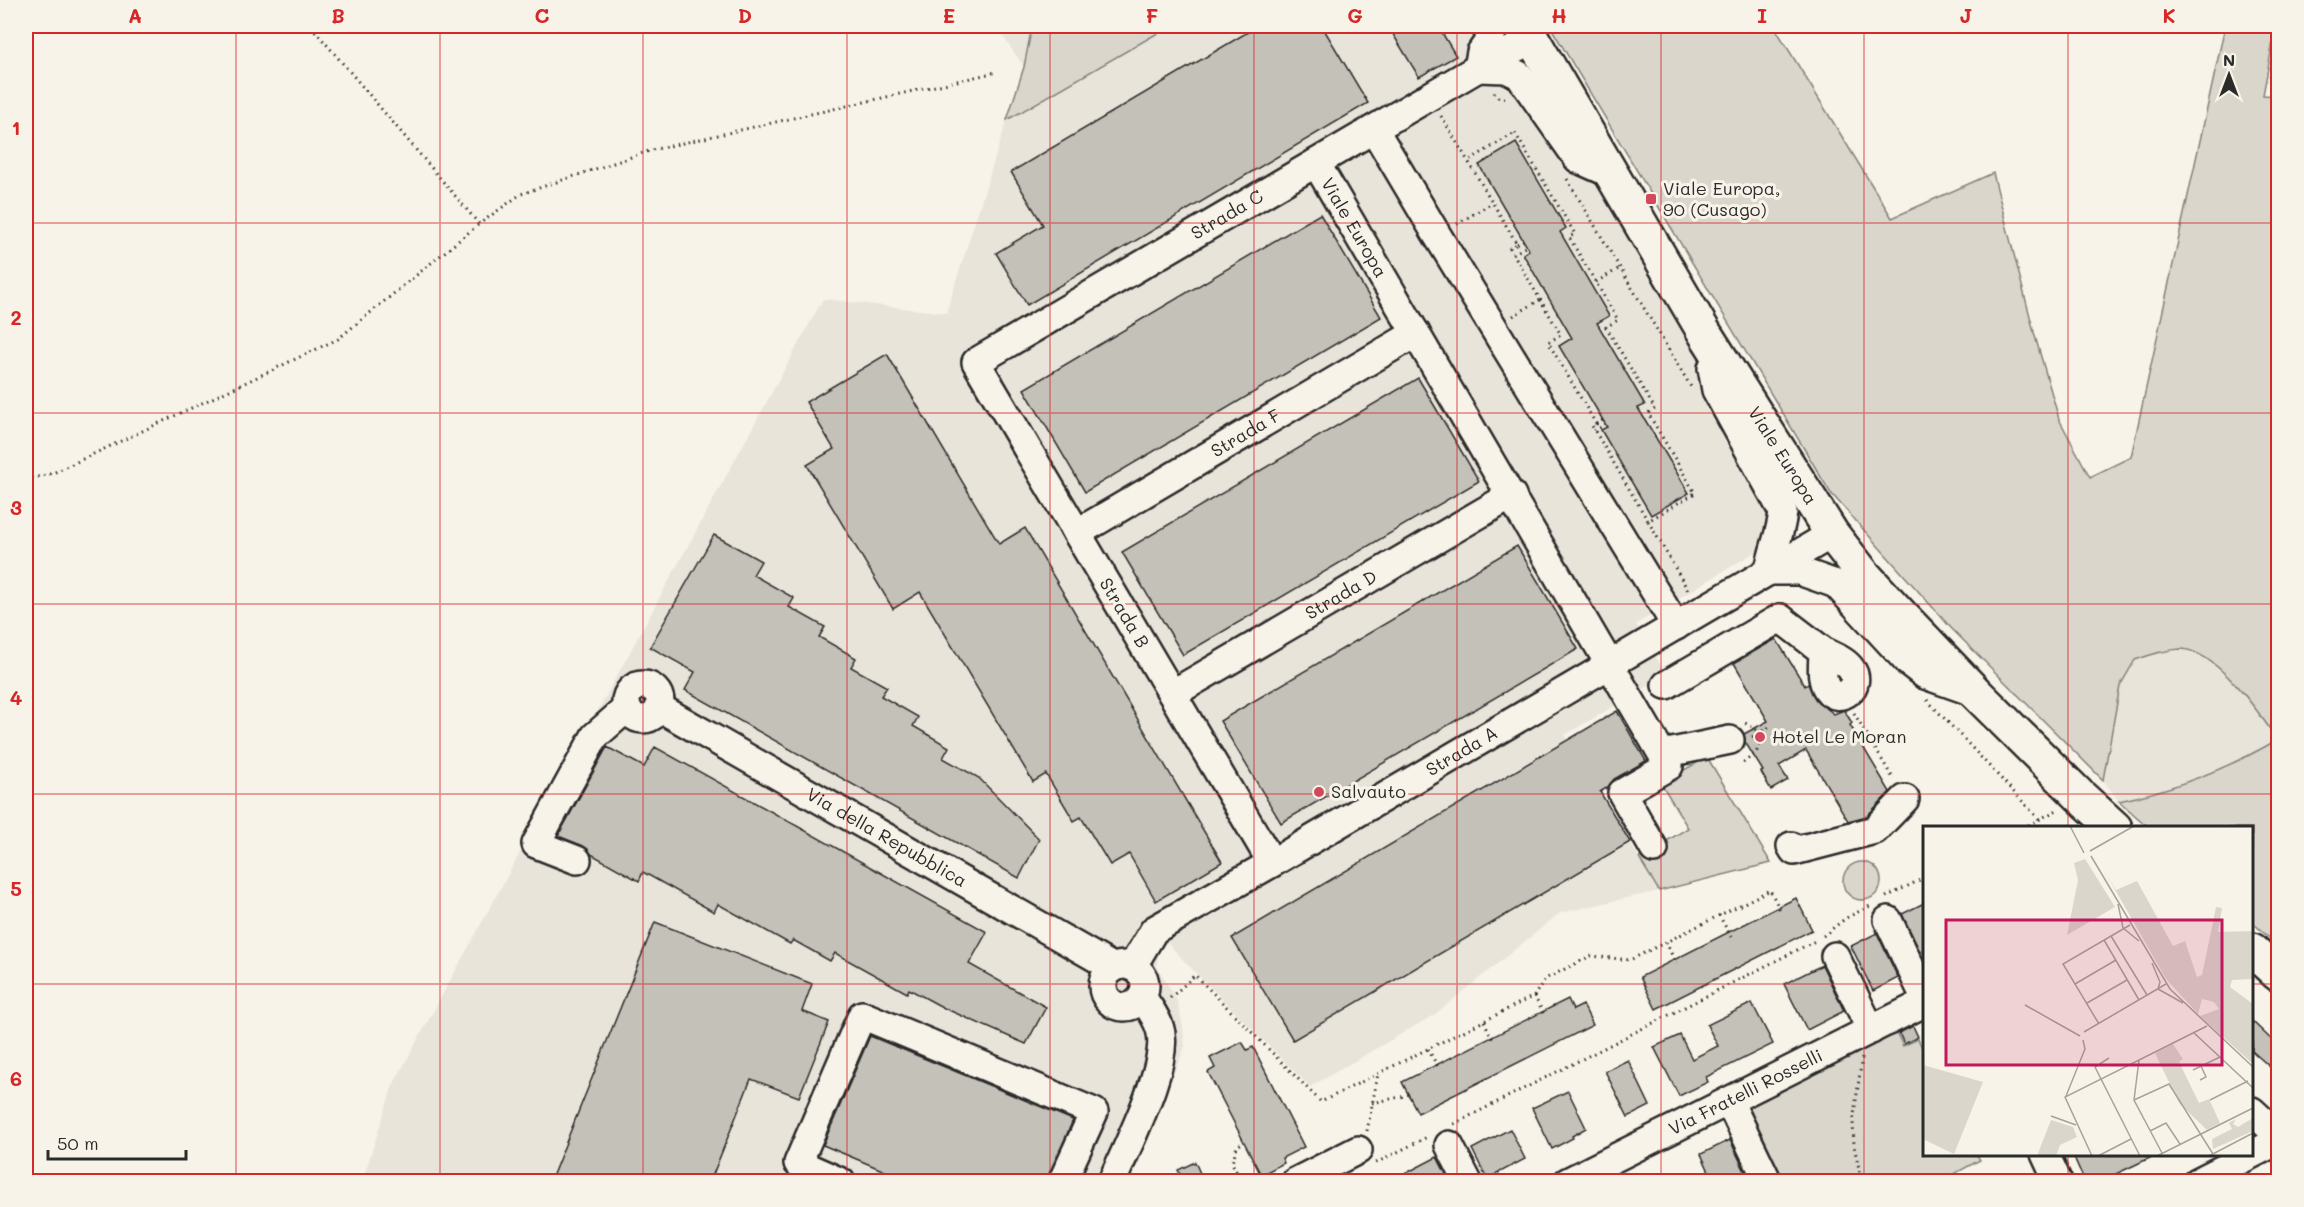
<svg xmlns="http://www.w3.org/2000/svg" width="2304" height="1207" font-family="Mali,sans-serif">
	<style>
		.built { fill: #e8e4da }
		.green { fill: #dad6cc; stroke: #82807c; stroke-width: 1.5 }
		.building { fill: #c4c1b9; stroke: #2b2b2b; stroke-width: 1.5 }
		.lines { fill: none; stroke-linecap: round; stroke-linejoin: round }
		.minor-casing { stroke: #2b2b2b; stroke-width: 32 }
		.major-casing { stroke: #2b2b2b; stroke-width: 38 }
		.path { stroke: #2b2b2b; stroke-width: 3; stroke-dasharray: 1.5 4.5; stroke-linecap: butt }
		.minor { stroke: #f7f3e8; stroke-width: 27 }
		.major { stroke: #f7f3e8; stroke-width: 33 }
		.grid { fill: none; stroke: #d62828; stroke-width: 1.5; stroke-opacity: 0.55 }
		.poi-dot { fill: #d1495b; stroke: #f7f3e8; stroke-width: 2 }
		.labels { text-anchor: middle; stroke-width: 6; stroke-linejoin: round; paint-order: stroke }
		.poi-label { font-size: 18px; fill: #2b2b2b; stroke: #f7f3e8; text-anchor: start }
		.street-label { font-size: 18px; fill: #2b2b2b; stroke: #f7f3e8 }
		.inset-road { fill: none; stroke: #a5a39c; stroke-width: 1.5 }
		.view { fill: #c2185b; fill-opacity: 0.15; stroke: #c2185b; stroke-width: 3 }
		.inset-edge { fill: none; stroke: #2b2b2b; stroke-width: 3 }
		.neatline { fill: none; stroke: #d62828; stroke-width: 2 }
		.grid-label { font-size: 20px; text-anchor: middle; font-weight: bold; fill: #d62828 }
	</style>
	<rect width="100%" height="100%" fill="#f7f3e8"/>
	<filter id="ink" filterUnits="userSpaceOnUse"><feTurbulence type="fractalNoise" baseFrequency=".0167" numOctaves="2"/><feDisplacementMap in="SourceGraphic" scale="12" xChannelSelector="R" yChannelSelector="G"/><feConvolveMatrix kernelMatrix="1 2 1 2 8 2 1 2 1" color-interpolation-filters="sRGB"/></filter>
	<g filter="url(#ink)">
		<g class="built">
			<polygon points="996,26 1032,26 1024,67"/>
			<polygon points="1170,26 1491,26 1598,181 1705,365 1775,506 1768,543 1757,551 1636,624 1667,675 1565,735 1659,891 1560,913 1434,1015 1310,1087 1185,962 1167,942 1158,954 1157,966 1177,1001 1182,1021 1185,1046 1132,1181 362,1182 393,1085 823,299 946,313 1007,120"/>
			<polygon points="2183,649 2209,660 2237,684 2277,740 2234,763 2197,779 2164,790 2119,801 2103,780 2120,686 2135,660 2155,653"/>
		</g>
		<g class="green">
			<polygon points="1032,26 1170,26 1007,120 1024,67"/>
			<path d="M1550 26H1774L1892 218 1993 173 2035 336 2059 419 2090 477 2131 457 2225 26H2276L2263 95 2278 96V946L2252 922V828L2148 827 2119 801C2175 789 2227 769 2277 740 2260 713 2215 649 2180 649 2165 650 2149 655 2135 660L2120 686 2103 780 1951 628 1830 492Z"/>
			<polygon points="1707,757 1771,863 1659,891 1639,858 1688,828 1661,783"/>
			<circle cx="1862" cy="881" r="19"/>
			<polygon points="1896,1032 1903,1046 1918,1039 1924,1052 1924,1154 1977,1155 1980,1160 1941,1181 1783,1181 1744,1108"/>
		</g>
		<g class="building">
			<polygon points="1258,26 1322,26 1368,103 1027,305 996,253 1043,225 1011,172"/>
			<polygon points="1388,26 1438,26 1456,56 1419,77"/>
			<polygon points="1516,143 1566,228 1560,232 1609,316 1597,323 1645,405 1638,408 1689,493 1651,515 1601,430 1607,427 1559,346 1572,338 1523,254 1529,250 1479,165"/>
			<polygon points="1320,214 1381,317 1085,492 1024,389"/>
			<polygon points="887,354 999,544 1025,528 1222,862 1156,901 1129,854 1110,865 1081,817 1074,821 1046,774 1033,782 920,592 893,609 807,465 834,449 806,402"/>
			<polygon points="1418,378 1479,481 1183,655 1122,552"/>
			<polygon points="714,535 761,561 753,575 794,598 789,607 825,627 819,637 856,658 851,667 887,687 881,696 918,717 913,726 949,747 943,758 979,778 1039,839 1019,878 685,690 695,672 650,647"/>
			<polygon points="1517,546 1578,649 1281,823 1220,721"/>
			<polygon points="1776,639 1805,686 1808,684 1816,700 1834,714 1844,710 1852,723 1850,725 1890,792 1867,816 1848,821 1806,750 1779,766 1788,780 1771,790 1761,772 1763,771 1745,742 1744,734 1768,721 1734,663"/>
			<polygon points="1617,711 1646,761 1614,779 1608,787 1600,792 1630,842 1293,1040 1232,938"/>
			<polygon points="607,747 644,767 655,747 987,932 969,964 1046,1007 1026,1044 944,1008 909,989 907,993 835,953 830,961 793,940 790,944 718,904 714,912 643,872 639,881 591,854 583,846 558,836"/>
			<polygon points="1796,898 1812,930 1656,1009 1640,977"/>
			<polygon points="1924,903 1924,958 1923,958 1902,914"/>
			<polygon points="655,922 812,984 802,1011 829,1022 799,1097 751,1079 710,1182 550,1182"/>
			<polygon points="1877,933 1898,978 1873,991 1851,946"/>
			<polygon points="1822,965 1844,1011 1807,1030 1784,984"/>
			<polygon points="1568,999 1573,1010 1583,1005 1593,1025 1418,1113 1402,1082"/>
			<polygon points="1752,1003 1773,1044 1706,1077 1708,1082 1679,1096 1654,1047 1680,1035 1692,1059 1718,1046 1707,1025"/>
			<polygon points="2252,1021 2278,1046 2278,1074 2252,1051"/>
			<polygon points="1913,1026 1918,1037 1904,1044 1899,1033"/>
			<polygon points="870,1036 1073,1120 1047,1182 911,1182 823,1145"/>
			<polygon points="1242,1042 1247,1050 1253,1047 1304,1147 1282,1158 1284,1163 1261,1175 1208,1072 1215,1068 1210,1058"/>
			<polygon points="1628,1060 1650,1106 1628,1117 1605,1071"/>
			<polygon points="1568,1091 1586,1128 1572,1136 1573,1138 1552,1149 1532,1108"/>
			<polygon points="1510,1129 1525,1159 1487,1179 1472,1149"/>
			<polygon points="1730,1140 1750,1182 1714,1182 1701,1154"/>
			<polygon points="2073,1155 2156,1155 2099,1182 2085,1182"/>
			<polygon points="1437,1157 1450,1182 1389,1182"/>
			<polygon points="1195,1162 1204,1182 1184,1182 1178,1170"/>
		</g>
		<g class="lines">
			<g class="minor-casing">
				<g id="minor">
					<polyline points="1478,68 1506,69 1519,75 1578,159 1612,174"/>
					<polyline points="1478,68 1481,52 1491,38 1492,26"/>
					<polyline points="1374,129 1437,235 1676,626"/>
					<path id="s1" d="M1316 163 1669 766 1622 793 1654 849"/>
					<path d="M1718 354 1712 368 1716 390 1783 512C1781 533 1772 551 1769 571"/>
					<path id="s2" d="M1077 533 1416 333"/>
					<polyline points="1769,571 1799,571 1836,584 1907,661 1925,675 1976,693"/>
					<path d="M1780 618 1823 651C1823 662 1820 679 1827 689 1839 706 1864 686 1851 669 1845 660 1832 656 1823 651"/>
					<circle cx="643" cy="702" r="17"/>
					<polyline points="1666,685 1780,618"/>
					<path id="s3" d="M1172 694 1512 495"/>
					<path id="s4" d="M660 708 1114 968"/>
					<polyline points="1663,754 1730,740"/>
					<polyline points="1791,846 1794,851 1875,830 1905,799"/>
					<polyline points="577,860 536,844 595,736 627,708"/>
					<path id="s5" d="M1272 863 976 362 1478 68 1533 39"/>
					<polyline points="1888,920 1924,996"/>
					<polyline points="1835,956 1871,1030"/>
					<circle cx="1124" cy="986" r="21"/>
					<path id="s6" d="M1132 967 1154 930 1272 863 1832 534"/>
					<polyline points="1729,1101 1768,1182"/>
					<polyline points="2252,1111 2278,1135"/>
					<polyline points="1449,1145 1468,1182"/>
					<polyline points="2045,1154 2058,1182"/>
					<polyline points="841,1182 798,1163 862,1015 1094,1112 1062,1182"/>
					<path d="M1112 1182C1126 1147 1171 1063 1160 1029 1157 1018 1149 1007 1142 997"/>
					<polyline points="1295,1182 1358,1150"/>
					<path id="s7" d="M1567 1182 1924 1003"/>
					<polyline points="2197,1182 2278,1141"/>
				</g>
			</g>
			<g class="major-casing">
				<g id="major">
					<path id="s8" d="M1525 26 1704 332 1832 534 1864 575 1901 615 1976 693 2080 796 2115 828"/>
					<polyline points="2252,950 2278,974"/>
				</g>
			</g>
			<g class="path">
				<polyline points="311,26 479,224 521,194 652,150 997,72"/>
				<polyline points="1494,92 1498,97 1509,99"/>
				<polyline points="1441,116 1468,161"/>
				<polygon points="1515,133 1575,234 1569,237 1618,320 1606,327 1655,409 1648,413 1695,493 1648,521 1592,426 1596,424 1548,342 1561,335 1510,248 1517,244 1468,161"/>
				<polyline points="1567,179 1691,387"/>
				<polyline points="1457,224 1492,203"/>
				<polyline points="1517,244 1524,240"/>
				<polyline points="1513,254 1527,246"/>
				<polyline points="1596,282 1620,268"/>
				<polyline points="1513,316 1540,300"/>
				<polyline points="1596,424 1603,420"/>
				<polyline points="1594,431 1605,425"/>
				<polyline points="26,480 53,473 338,339 479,224"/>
				<polyline points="1648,521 1689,592"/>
				<polyline points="1927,700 2039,819"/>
				<polyline points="1854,713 1894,780"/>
				<polyline points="1752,737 1771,726"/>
				<polyline points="1743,763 1756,753 1762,740 1755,728 1745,723"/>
				<polyline points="2023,828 2059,809"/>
				<polyline points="1886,897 1924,878"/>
				<polyline points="1719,915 1731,937"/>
				<polyline points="1823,936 1846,918 1870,906"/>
				<polyline points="1666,942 1676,964"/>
				<polyline points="1534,996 1545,1016"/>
				<polyline points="1170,998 1195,975 1321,1102 1534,996 1545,979 1591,956 1630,960 1770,890 1781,912"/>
				<polyline points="1484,1021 1494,1042"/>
				<polyline points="1428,1049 1439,1069"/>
				<polyline points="1862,1058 1853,1122 1854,1146 1862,1182"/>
				<polyline points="1372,1103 1409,1095"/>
				<polyline points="1454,1124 1817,940"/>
				<polyline points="1367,1131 1378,1074"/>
				<polyline points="1376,1163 1429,1136"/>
				<polyline points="1242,1182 1232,1163 1237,1146 1244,1142"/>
			</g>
			<use href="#minor" class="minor"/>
			<use href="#major" class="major"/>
		</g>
	</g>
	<path class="grid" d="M236 26V1182M440 26V1182M643 26V1182M847 26V1182M1050 26V1182M1254 26V1182M1457 26V1182M1661 26V1182M1864 26V1182M2068 26V828M26 223H2278M26 413H2278M26 604H2278M26 794H2278M26 984H1924M2252 984H2278M2068 1154V1182"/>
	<g class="poi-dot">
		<rect x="1645" y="193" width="12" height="12" rx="3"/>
		<circle cx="1760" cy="737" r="6"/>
		<circle cx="1319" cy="792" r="6"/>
	</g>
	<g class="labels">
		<g class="poi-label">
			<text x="1663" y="195">Viale Europa,<tspan x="1663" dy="21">90 (Cusago)</tspan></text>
			<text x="1772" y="743">Hotel Le Moran</text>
			<text x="1331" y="798">Salvauto</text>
		</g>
		<g class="street-label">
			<text dy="6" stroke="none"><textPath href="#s5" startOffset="873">Strada C</textPath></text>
			<text dy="6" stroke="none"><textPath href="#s1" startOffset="75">Viale Europa</textPath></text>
			<text dy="6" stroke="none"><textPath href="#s2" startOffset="196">Strada F</textPath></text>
			<text dy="6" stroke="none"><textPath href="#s8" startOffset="501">Viale Europa</textPath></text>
			<text dy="6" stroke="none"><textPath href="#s3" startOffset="196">Strada D</textPath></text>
			<text transform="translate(1124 613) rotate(59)" y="6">Strada B</text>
			<text dy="6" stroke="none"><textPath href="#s6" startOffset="399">Strada A</textPath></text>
			<text dy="6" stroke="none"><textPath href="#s4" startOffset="261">Via della Repubblica</textPath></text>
			<text dy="6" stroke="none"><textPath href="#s7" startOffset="200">Via Fratelli Rosselli</textPath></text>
		</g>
	</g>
	<g transform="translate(1923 826)">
		<rect width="330" height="330" fill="#f7f3e8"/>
		<path d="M162 33 192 81 144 109 155 54 151 37ZM182 46 193 64 214 55 250 120 262 115 274 151 279 149 293 81 299 82 295 106 330 105V153L309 154 307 161 330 178V238L277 190 296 183 291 176 279 173 275 188 243 153ZM250 218 260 233 256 236 276 277 286 273 297 297 284 304 256 277 232 227ZM0 239 60 256 31 328 0 313ZM330 292V305L290 323 289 313 309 303 306 297 313 293 310 298 315 301ZM128 294 150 301 154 311 137 319 133 330H114Z" fill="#dad6cc"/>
		<path class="inset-road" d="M147 0 161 27M167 25 211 0M168 30 247 163 330 241M195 78 200 102M200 102 216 115M188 110 224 169M181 114 216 174M229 137 237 156 235 163M152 158 193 134M235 163 260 177M164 177 204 154M102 179 157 210M176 198 140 138 207 99M161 206 243 158M270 206 330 262M186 232 172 241 217 330M216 234 211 274 239 327M270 244 297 231M277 254 283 251 278 240M143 270 162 223 160 214M211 274 246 258 290 328M287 274 325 255M128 290 153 299M227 305 243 297 257 318M169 330 142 271 284 200M175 330 208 313M234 330 330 282M286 330 330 307"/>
		<path class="view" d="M23 94H299V239H23Z"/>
		<rect width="330" height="330" class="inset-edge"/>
	</g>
	<rect width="2304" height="1207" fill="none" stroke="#f7f3e8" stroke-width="66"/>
	<g transform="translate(2229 75)" stroke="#f7f3e8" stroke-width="4.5" paint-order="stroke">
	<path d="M0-4.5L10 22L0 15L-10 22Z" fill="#2b2b2b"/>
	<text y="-9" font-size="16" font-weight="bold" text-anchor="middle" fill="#2b2b2b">N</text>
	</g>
	<path d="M48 1150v9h138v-9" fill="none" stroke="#2b2b2b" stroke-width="3"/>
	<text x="57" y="1150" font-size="18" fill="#2b2b2b" stroke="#f7f3e8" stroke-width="4.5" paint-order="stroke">50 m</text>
	<rect x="33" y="33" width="2238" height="1141" class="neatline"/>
	<g class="grid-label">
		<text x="135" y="23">A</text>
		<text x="338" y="23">B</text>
		<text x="542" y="23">C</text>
		<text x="745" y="23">D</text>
		<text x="949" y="23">E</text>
		<text x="1152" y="23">F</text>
		<text x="1355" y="23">G</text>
		<text x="1559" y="23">H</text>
		<text x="1762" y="23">I</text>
		<text x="1966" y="23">J</text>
		<text x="2169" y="23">K</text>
		<text x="16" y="135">1</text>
		<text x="16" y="325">2</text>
		<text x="16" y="515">3</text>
		<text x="16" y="705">4</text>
		<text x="16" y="896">5</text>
		<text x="16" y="1086">6</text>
	</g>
</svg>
